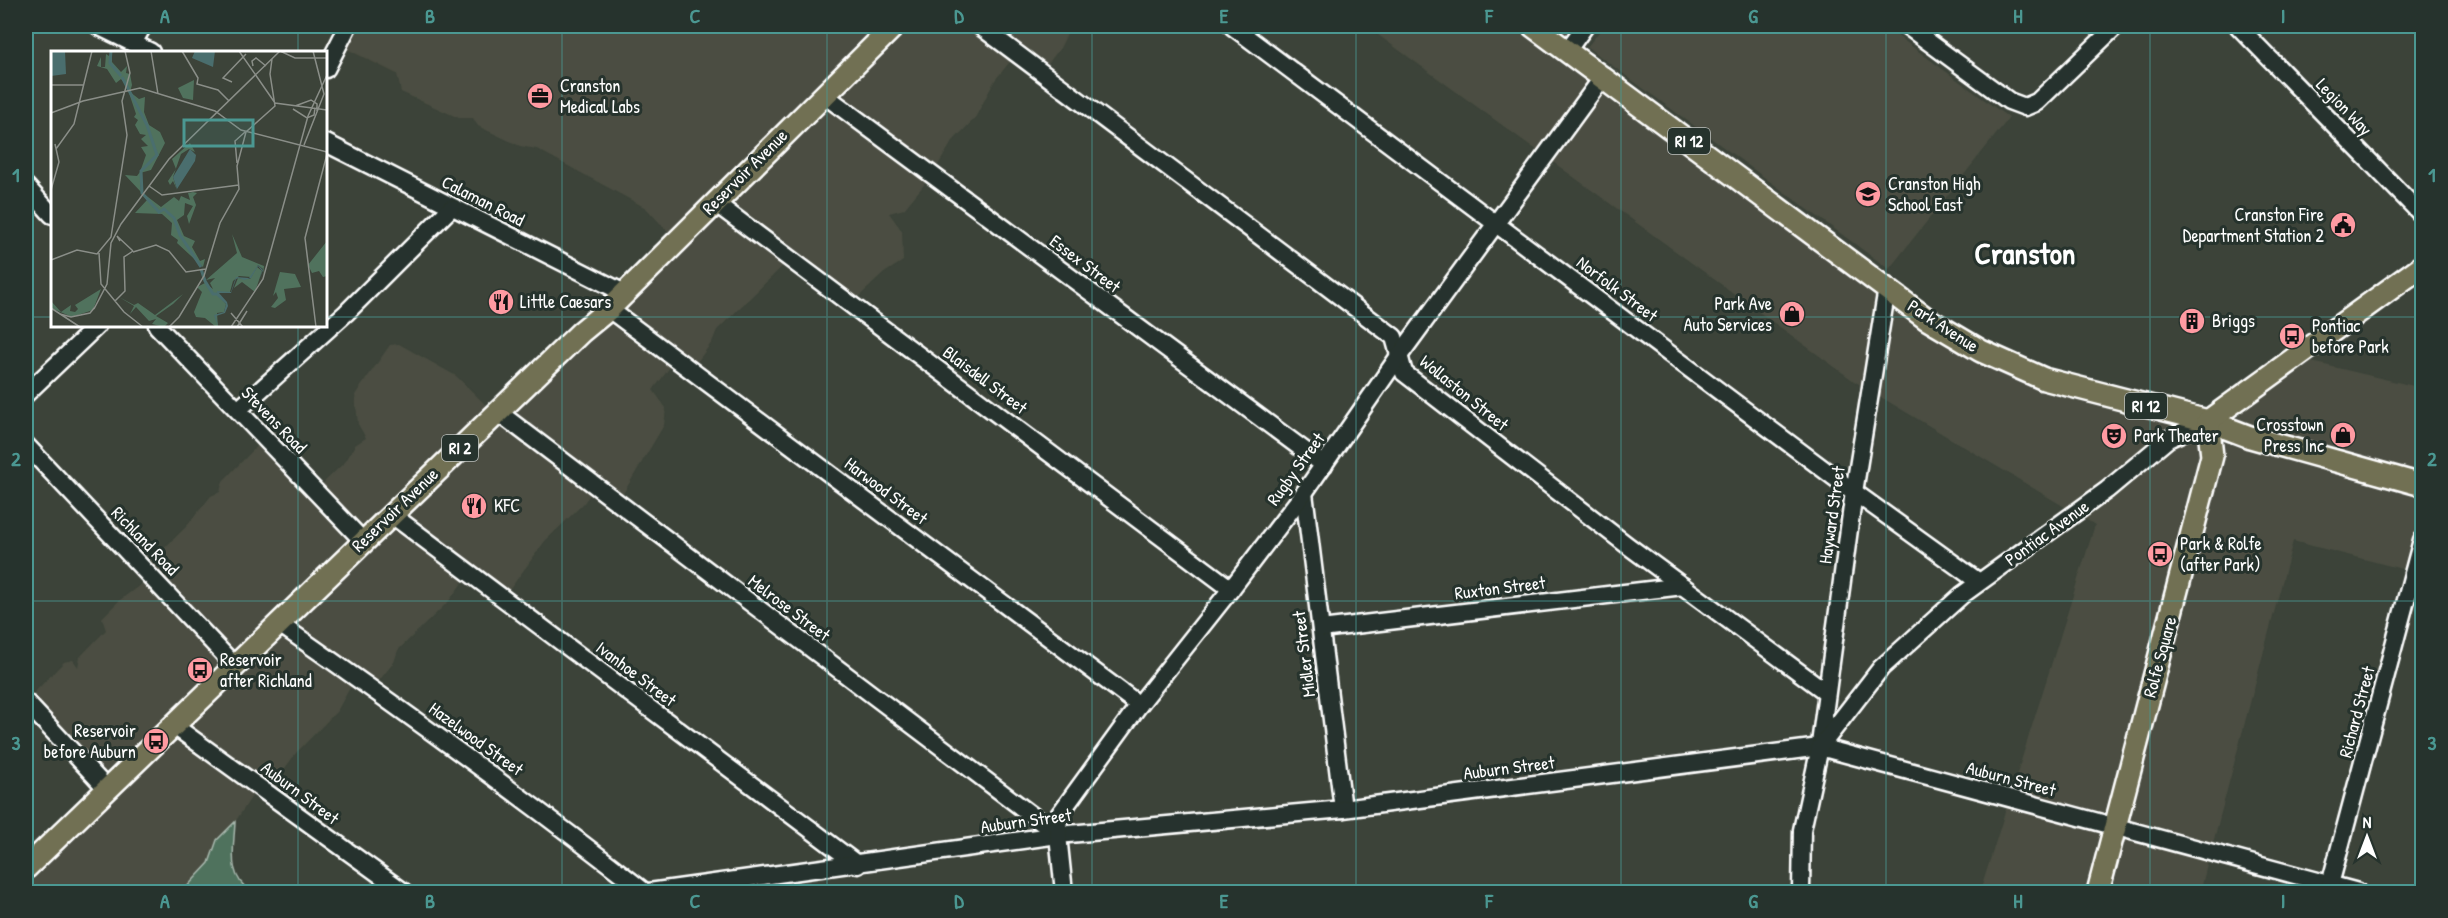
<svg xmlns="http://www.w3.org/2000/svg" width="2448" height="918" font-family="'Patrick Hand',sans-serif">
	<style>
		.built { fill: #4b4e42 }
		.green { fill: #50725d; stroke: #a8b8ae; stroke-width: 1.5 }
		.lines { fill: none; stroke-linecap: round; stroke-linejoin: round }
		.minor-casing { stroke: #fff; stroke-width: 21 }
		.major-casing { stroke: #fff; stroke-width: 26 }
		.minor { stroke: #26332d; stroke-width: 16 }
		.major { stroke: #716f52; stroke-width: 21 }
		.grid { fill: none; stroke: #4b9892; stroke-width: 1.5; stroke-opacity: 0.55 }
		.labels { text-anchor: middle; stroke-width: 6; stroke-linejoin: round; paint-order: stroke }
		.shield { fill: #26332d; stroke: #bec2c0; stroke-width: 1.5 }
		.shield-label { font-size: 16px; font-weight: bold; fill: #fff }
		.poi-label { font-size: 18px; fill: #fff; stroke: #26332d; text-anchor: start }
		.street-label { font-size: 18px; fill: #fff; stroke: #26332d }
		.town-label { font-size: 30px; font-weight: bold; fill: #fff; stroke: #26332d }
		.inset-river { fill: none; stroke: #4a6e6e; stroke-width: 3 }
		.inset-road { fill: none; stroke: #8a8e88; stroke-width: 1.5 }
		.view { fill: #4b9892; fill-opacity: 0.15; stroke: #4b9892; stroke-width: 3 }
		.inset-edge { fill: none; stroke: #fff; stroke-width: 3 }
		.neatline { fill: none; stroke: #4b9892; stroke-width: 2 }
		.grid-label { font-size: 20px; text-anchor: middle; font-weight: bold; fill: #4b9892 }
	</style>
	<rect width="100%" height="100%" fill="#3c4339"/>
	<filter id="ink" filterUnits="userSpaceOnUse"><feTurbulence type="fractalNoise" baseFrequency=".0167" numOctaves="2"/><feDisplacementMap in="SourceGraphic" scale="12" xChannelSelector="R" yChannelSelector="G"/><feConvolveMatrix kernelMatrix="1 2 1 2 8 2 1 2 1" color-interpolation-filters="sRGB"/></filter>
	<g filter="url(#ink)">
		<g class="built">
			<polygon points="348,26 1071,26 1060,48 1043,70 1013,58 995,80 975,118 952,142 932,175 904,209 889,213 902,231 903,261 884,273 853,302 792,257 717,330 712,342 697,362 691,367 676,359 653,390 666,408 664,425 621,497 597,485 583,504 545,541 507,593 469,573 449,601 398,650 394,662 374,687 356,677 337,711 296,753 269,790 258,787 235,822 217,840 209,863 182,892 26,892 26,868 105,793 27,700 64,662 73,660 78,667 80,657 106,630 102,618 120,600 151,577 145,567 186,527 211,496 220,492 223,481 263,440 317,489 346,461 355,445 366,438 358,424 355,395 390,345 399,344 456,376 493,412 673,237 646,208 537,149 520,146 478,126 473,118 459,118 401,92 397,74 343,47"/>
			<polygon points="1366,26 1581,26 1565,48 1890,290 2081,394 2235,419 2295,358 2422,388 2422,574 2293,541 2200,892 1980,892 2095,525 1854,381"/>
			<polygon points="1604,26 1884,26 2009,118 1889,269 1587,47"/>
		</g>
		<path class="green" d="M235 822C234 848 226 877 252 892H182L209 863 217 840Z"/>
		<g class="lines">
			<g class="minor-casing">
				<g id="minor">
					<polyline points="98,26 151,52"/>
					<polyline points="980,26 1394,337 1404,373 1627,545 1826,692"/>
					<polyline points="1232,26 1854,492 1979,582"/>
					<polyline points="1907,26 2009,101 2025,107 2037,102 2116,26"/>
					<polyline points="2238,26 2422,215"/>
					<polyline points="133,43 143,26"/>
					<polyline points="1567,51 1585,26"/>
					<polyline points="326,69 348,26"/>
					<polyline points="823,94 1324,465"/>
					<polyline points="326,143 624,293"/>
					<polyline points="26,186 52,215"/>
					<polyline points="714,202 1231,589"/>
					<polyline points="609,309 1139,705"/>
					<polyline points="157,326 363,541"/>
					<polyline points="26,394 97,326"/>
					<polyline points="238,410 346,313 451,208"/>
					<polyline points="498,412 1058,835"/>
					<polyline points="26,445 235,666"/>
					<polyline points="1304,493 1343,809"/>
					<polyline points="391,514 858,865"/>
					<path d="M278 623C403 710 526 799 645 892"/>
					<polyline points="1321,629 1683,586"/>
					<polyline points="26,702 108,790"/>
					<polyline points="173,725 404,892"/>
					<polyline points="1820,744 1854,492 1887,288"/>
					<polyline points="649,892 1058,835 1343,809 1820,747 2358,892"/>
					<polyline points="1064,892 1058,835 1059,815 1139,705 1231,589 1304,493 1399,356 1603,77"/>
					<polyline points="1801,892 1802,830 1820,747 1881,668 1962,595 2107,490 2168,439 2208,421"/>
					<polyline points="2328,892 2422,540"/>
				</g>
			</g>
			<g class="major-casing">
				<g id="major">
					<polyline points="1533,26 1927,319 1981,351 2044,379 2208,421 2250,437 2422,485"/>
					<polyline points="26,868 581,332 609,309 894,26"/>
					<polyline points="2098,892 2212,456 2208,421 2422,266"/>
				</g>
			</g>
			<use href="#minor" class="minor"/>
			<use href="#major" class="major"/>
		</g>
	</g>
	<path class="grid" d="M298 26V52M562 26V892M827 26V892M1092 26V892M1356 26V892M1621 26V892M1886 26V892M2150 26V892M26 317H52M326 317H2422M298 326V892M26 601H2422"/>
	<defs>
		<g id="office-disc" transform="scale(1.35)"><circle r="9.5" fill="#ff9aa2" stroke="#26332d"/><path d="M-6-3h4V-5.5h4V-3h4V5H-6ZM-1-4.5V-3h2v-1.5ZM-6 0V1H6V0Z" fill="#111"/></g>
		<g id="school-disc" transform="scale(1.35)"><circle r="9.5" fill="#ff9aa2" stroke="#26332d"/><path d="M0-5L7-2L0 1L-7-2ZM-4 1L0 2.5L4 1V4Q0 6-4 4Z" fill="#111"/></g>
		<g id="civic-disc" transform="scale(1.35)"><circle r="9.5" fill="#ff9aa2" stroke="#26332d"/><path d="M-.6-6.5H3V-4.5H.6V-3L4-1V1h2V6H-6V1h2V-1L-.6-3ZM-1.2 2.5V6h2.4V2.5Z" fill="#111"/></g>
		<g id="restaurant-disc" transform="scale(1.35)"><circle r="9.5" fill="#ff9aa2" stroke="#26332d"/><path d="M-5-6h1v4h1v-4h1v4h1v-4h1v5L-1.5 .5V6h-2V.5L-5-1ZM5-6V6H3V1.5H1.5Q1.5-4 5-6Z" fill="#111"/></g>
		<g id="shop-disc" transform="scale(1.35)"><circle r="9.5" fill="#ff9aa2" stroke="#26332d"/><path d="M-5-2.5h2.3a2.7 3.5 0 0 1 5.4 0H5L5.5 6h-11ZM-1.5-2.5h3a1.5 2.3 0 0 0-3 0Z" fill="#111"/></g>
		<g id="building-disc" transform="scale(1.35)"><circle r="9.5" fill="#ff9aa2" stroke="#26332d"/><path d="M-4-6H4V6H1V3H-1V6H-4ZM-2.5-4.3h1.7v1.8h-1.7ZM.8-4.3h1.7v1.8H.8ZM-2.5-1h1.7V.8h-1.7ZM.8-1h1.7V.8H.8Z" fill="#111"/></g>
		<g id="bus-disc" transform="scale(1.35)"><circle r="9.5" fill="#ff9aa2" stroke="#26332d"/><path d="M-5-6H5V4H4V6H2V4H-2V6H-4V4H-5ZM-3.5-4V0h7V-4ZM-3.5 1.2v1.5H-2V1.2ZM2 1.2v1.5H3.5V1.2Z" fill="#111"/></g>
		<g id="theatre-disc" transform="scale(1.35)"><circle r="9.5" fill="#ff9aa2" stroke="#26332d"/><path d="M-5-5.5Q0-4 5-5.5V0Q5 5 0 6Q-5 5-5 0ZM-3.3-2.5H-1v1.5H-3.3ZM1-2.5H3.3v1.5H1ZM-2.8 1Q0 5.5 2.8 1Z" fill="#111"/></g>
	</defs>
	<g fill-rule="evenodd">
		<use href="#office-disc" x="540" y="96"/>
		<use href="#school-disc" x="1868" y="194"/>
		<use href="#civic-disc" x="2343" y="225"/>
		<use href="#restaurant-disc" x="501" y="302"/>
		<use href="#shop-disc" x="1792" y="314"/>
		<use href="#building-disc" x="2192" y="321"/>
		<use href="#bus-disc" x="2292" y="336"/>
		<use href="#shop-disc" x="2343" y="435"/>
		<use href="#theatre-disc" x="2114" y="436"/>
		<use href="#restaurant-disc" x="474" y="506"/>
		<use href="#bus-disc" x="2160" y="554"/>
		<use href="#bus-disc" x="200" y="670"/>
		<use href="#bus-disc" x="156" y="741"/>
	</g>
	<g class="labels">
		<g class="shield">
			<rect x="1668" y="128" width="42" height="26" rx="4.5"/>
			<rect x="2125" y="393" width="42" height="26" rx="4.5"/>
			<rect x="442" y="435" width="36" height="26" rx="4.5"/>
		</g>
		<g class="shield-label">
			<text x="1689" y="147">RI 12</text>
			<text x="2146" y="412">RI 12</text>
			<text x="460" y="454">RI 2</text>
		</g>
		<g class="poi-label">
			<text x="560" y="92">Cranston<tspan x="560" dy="21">Medical Labs</tspan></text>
			<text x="1888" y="190">Cranston High<tspan x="1888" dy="21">School East</tspan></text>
			<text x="2324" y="221" text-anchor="end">Cranston Fire<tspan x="2324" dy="21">Department Station 2</tspan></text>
			<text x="520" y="308">Little Caesars</text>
			<text x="1772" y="310" text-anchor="end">Park Ave<tspan x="1772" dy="21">Auto Services</tspan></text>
			<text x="2212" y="327">Briggs</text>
			<text x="2312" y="332">Pontiac<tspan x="2312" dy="21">before Park</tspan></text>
			<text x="2324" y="431" text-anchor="end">Crosstown<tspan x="2324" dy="21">Press Inc</tspan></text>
			<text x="2134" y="442">Park Theater</text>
			<text x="494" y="512">KFC</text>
			<text x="2180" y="550">Park &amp; Rolfe<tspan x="2180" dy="21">(after Park)</tspan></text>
			<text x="220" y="666">Reservoir<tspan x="220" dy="21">after Richland</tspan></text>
			<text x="136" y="737" text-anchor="end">Reservoir<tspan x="136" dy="21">before Auburn</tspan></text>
		</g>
		<g class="street-label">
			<text transform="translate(2344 107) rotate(46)" y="6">Legion Way</text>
			<text transform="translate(745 172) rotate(-45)" y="6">Reservoir Avenue</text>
			<text transform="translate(483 201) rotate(27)" y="6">Calaman Road</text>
			<text transform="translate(1085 264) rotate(37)" y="6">Essex Street</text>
			<text transform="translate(1617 289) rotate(37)" y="6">Norfolk Street</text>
			<text transform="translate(1943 326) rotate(33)" y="6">Park Avenue</text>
			<text transform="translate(985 380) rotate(37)" y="6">Blaisdell Street</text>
			<text transform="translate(1464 393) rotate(39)" y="6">Wollaston Street</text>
			<text transform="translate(274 420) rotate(46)" y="6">Stevens Road</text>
			<text transform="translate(1296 469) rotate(-54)" y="6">Rugby Street</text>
			<text transform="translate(886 491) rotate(37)" y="6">Harwood Street</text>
			<text transform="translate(395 510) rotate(-44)" y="6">Reservoir Avenue</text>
			<text transform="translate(1832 515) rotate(-82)" y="6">Hayward Street</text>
			<text transform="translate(2047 533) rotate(-36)" y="6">Pontiac Avenue</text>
			<text transform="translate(145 541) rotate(46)" y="6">Richland Road</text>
			<text transform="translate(1500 588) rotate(-7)" y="6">Ruxton Street</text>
			<text transform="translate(789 608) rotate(37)" y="6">Melrose Street</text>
			<text transform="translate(1304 654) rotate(-97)" y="6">Midler Street</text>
			<text transform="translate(2160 657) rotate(-75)" y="6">Rolfe Square</text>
			<text transform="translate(636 674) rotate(37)" y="6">Ivanhoe Street</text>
			<text transform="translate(2357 712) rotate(-75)" y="6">Richard Street</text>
			<text transform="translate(476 739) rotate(36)" y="6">Hazelwood Street</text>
			<text transform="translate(1509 768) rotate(-7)" y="6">Auburn Street</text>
			<text transform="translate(2011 779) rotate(15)" y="6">Auburn Street</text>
			<text transform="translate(300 793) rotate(37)" y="6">Auburn Street</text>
			<text transform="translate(1026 821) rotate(-8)" y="6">Auburn Street</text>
		</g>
		<g class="town-label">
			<text x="2025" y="264">Cranston</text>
		</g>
	</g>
	<g transform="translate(51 51)">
		<rect width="276" height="276" fill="#3c4339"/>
		<path d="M61 0V11L70 21 76 15 75 22 79 23 81 34 79 41 88 48 94 46 93 61 98 74 109 81 114 92 100 119 89 122 90 141 74 124 86 125 89 121 95 104 90 96 97 95 90 88 95 84 89 83 84 74 87 69 83 66 85 63 75 33 70 28 65 32 56 18 46 15 50 6V16H54L55 3 58 5ZM143 29 142 49 132 47 127 37ZM139 92 144 101 138 98 130 103 122 126 126 139 122 130 119 134 117 130 125 118 121 108ZM142 141 146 142 142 146 145 154 138 173 136 165 142 155 134 152 133 164 126 169 133 185 144 190 141 196 149 210 154 208 152 216 126 192 127 189 120 184 121 172 111 163 84 162 96 149 93 143 110 156 123 146 128 150 130 145 139 149 137 142ZM181 183 191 206 213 215 212 224V218L207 214 200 226 188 225 182 230 179 241 165 242 175 253 173 261 166 262 167 276H165L154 267 145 266 143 261 151 241 146 236 154 232 162 238 159 232 164 227 155 229 186 202ZM276 190V225L272 226 268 220 261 222 257 214ZM206 216 211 220 204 241 191 231 183 237 187 227 199 228ZM229 221 244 223 250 236 233 238 235 249 224 257 220 256 227 247 225 241 222 245ZM50 238 42 259 21 266 0 257V250L10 261 20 254 19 260 24 261 27 258 24 254ZM132 243 122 253 105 265 117 272 113 276 101 273 105 268 98 270 85 256 79 263 83 255 68 246 83 254 87 252 104 264Z" fill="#50725d"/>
		<path d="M0 0H14L15 23 0 25ZM144 0H164L162 16 141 7ZM139 98 145 104 144 110 126 138 122 126ZM207 214 212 219 208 229 211 220 207 215 200 227 193 229 188 227 185 228 180 242H168L176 251 177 255 174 262 165 265 167 276 163 264 173 261 175 253 166 245V240L180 241 185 226 198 227Z" fill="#4a6e6e"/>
		<path class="inset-river" d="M60 0 59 12 70 25M71 26 96 74 106 104 90 120 91 142 108 161 113 158 123 167 129 184 150 216M150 218 154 230 162 243H167"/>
		<path class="inset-road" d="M100 0 107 43M131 0 147 27 146 33 167 39 178 50M188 0 224 52 276 59M229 0 244 7H276M202 15 201 10 205 7 215 15M181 31 172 27 195 3M0 34H32M244 55 260 49 266 53V60M242 58 256 67 263 64 264 57M0 62 32 50 89 37 164 60 190 79 276 101M253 94 273 43 262 0M5 98 23 73 41 0M186 112 184 90 194 81M98 135 111 144 188 134M0 139 8 111 4 93M69 190 66 185 82 200M82 201 105 194 118 200 135 221 155 218M48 202 50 233 73 261 92 276M0 209 26 199 46 203 60 186 76 84 71 50 79 22 74 0M64 250 74 240 73 206 82 200M0 257 29 276M43 258 56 233 60 192 70 173 118 108 229 0M180 262 192 276M9 263 20 266 39 262 44 256M118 276 128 266 153 225 169 172 188 138 186 115 195 81 224 55 219 23 221 8M180 276 212 228 257 65 276 24M186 276 196 260M265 276 254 187 276 103"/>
		<path class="view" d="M133 69H202V95H133Z"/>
		<rect width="276" height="276" class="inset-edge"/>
	</g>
	<rect width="2448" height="918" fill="none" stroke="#26332d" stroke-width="66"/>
	<g transform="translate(2367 837)" stroke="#26332d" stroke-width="4.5" paint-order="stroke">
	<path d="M0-4.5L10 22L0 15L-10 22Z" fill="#ffffff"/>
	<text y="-9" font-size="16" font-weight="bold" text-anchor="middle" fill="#ffffff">N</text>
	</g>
	<rect x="33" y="33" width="2382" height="852" class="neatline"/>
	<g class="grid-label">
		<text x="165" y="23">A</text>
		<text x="430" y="23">B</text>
		<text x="695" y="23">C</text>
		<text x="959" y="23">D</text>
		<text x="1224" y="23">E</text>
		<text x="1489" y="23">F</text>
		<text x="1753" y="23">G</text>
		<text x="2018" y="23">H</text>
		<text x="2283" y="23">I</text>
		<text x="16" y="182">1</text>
		<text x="2432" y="182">1</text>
		<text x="16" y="466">2</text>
		<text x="2432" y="466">2</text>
		<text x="16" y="750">3</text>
		<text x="2432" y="750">3</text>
		<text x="165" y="908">A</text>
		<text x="430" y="908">B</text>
		<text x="695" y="908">C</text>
		<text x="959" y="908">D</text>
		<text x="1224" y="908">E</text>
		<text x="1489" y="908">F</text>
		<text x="1753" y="908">G</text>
		<text x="2018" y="908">H</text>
		<text x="2283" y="908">I</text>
	</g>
</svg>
